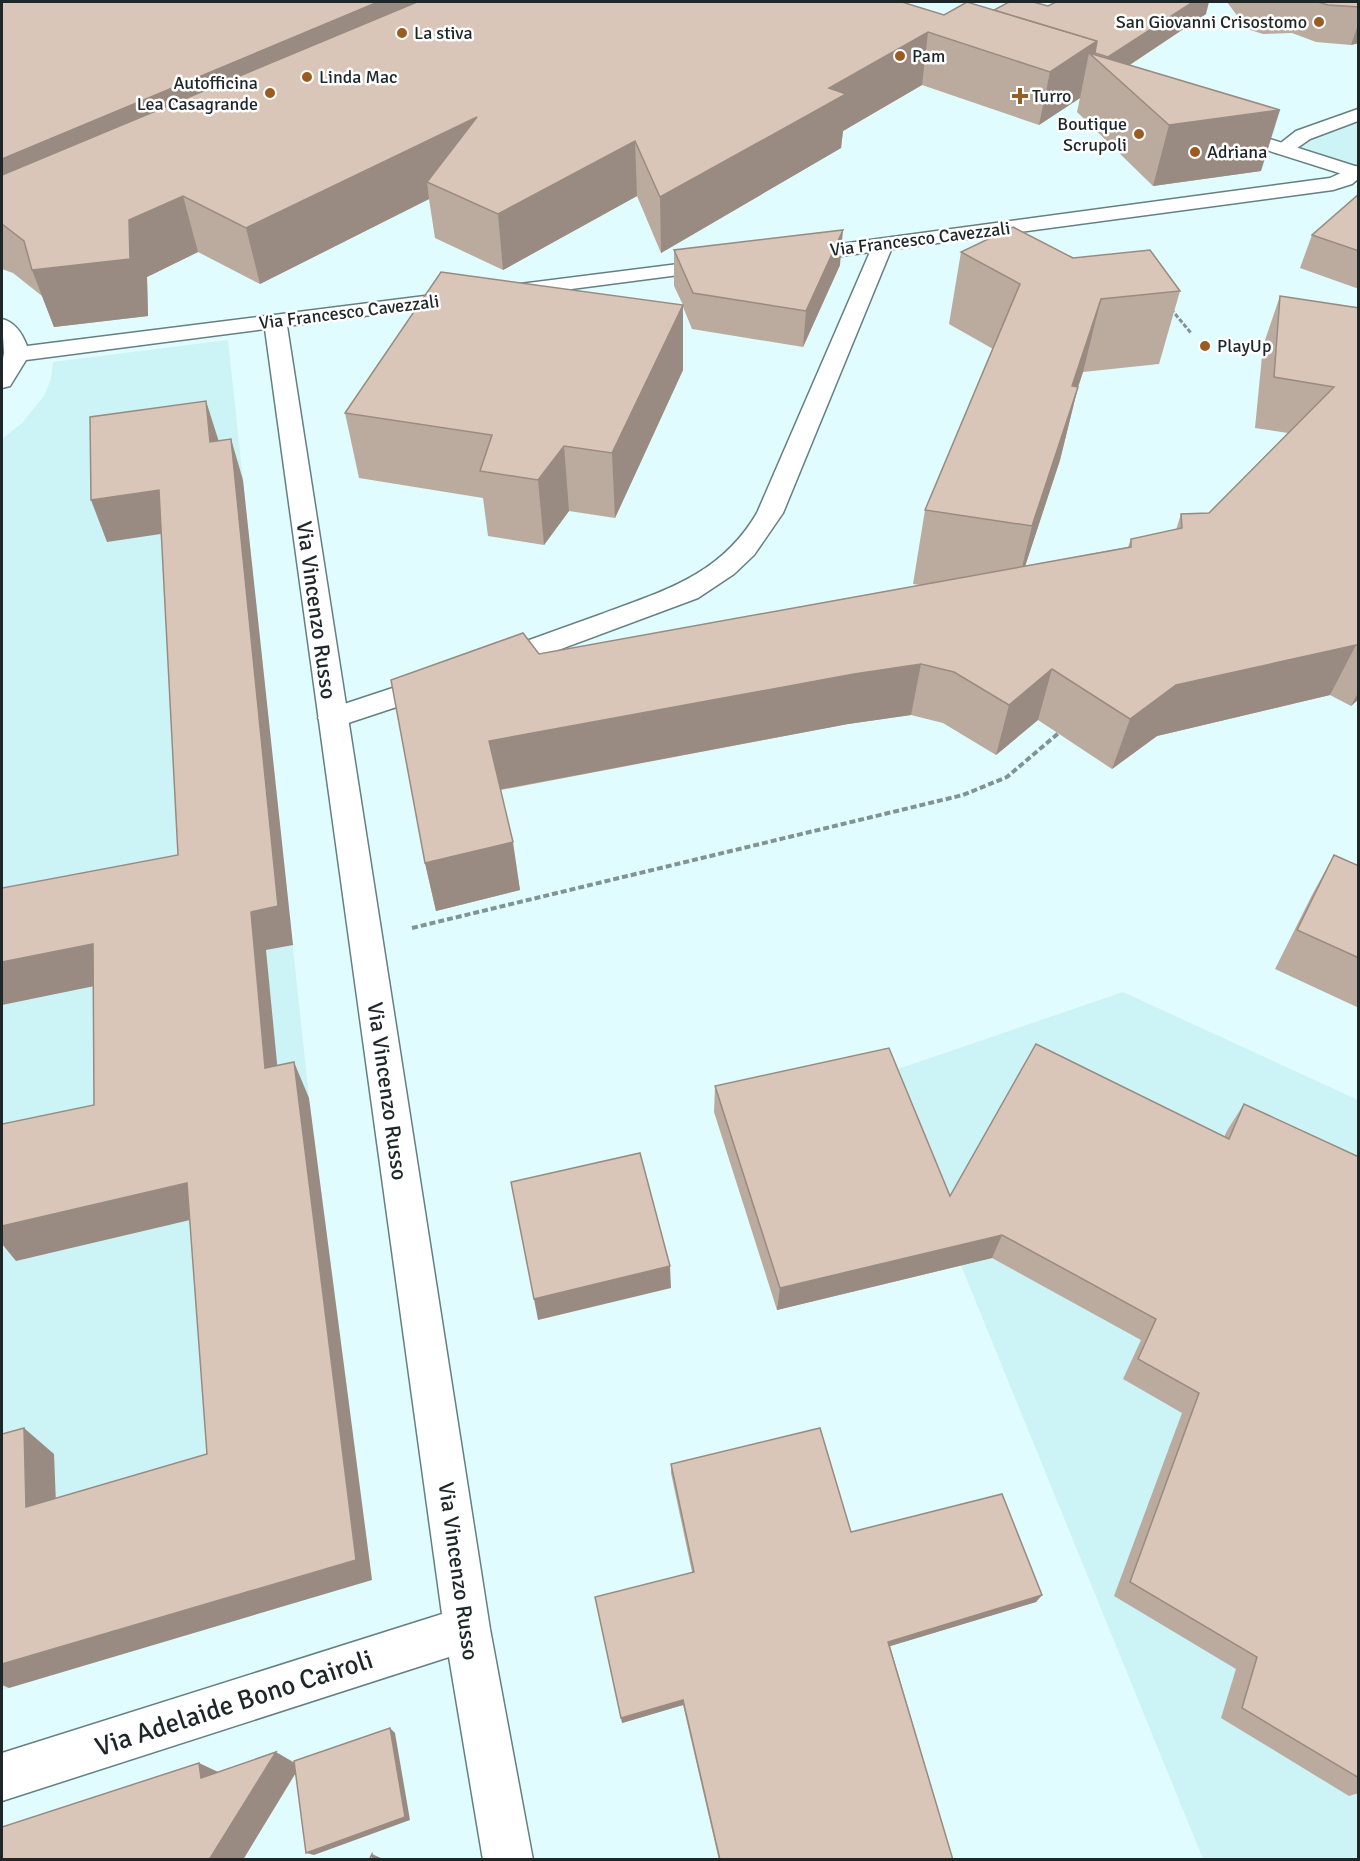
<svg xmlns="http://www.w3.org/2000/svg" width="1360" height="1861" font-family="Signika,sans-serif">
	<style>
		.built { fill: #ccf3f6 }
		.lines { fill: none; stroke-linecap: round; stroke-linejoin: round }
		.service-casing { stroke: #667f81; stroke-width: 3 }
		.minor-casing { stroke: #667f81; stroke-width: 3 }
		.tertiary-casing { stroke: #667f81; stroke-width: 3 }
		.path-far1 { stroke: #809495; stroke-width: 3; stroke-dasharray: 4.5 2; stroke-linecap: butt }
		.path { stroke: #809495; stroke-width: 4; stroke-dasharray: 6 3; stroke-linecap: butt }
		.service { fill: #fff; fill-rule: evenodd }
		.minor { fill: #fff; fill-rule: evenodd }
		.tertiary { fill: #fff; fill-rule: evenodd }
		.wall { fill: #bbaa9e }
		.shaded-wall { fill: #998b81 }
		.building { fill: #dac6b8; stroke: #998b81; stroke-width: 1.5 }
		.poi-dot { fill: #9b5c24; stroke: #fff; stroke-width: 2 }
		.labels { text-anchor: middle; stroke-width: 5; stroke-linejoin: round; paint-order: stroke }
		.far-poi-label { font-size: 18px; fill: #1d2728; stroke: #fff; text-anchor: start }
		.far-street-label { font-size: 18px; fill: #1d2728; stroke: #fff }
		.street-label { font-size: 22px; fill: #1d2728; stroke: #fff }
		.near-street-label { font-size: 27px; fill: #1d2728; stroke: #fff }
	</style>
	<rect width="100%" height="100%" fill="#e0fcfe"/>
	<g class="built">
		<polygon points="1358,119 1358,170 1293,149 1301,141"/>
		<polygon points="228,340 309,1098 372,1580 2,1690 2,439 22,423 44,396 51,379 53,362"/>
		<polygon points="1123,992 1358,1100 1358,1859 1203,1859 883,1074"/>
	</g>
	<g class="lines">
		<g class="service-casing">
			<g id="service">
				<path d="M883 239 890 241 893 245 783 513 754 555 734 574 698 598 502 671 492 674 482 671 478 664 482 657C521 643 560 629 599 615 663 591 720 576 757 513L873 245 876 241Z"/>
				<polygon points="435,674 445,677 449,684 445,691 333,728 323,725 318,718 323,711"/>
			</g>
		</g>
		<g class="minor-casing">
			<g id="minor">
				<polygon points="1358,109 1358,121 1310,139 1290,153 1276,153 1273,149 1296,131"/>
				<polygon points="1356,166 1358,167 1358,179 1352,184 1333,190 796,262 789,260 785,256 789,252 796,250 1330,178"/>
				<path d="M718 259 725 261 729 265 725 269 287 326 490 1629 533 1860H483L449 1657 2 1801V1753L442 1614 265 329 26 360 10 386 2 388V364L4 353 2 319C15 322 22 333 27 346Z"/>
			</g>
		</g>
		<g class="tertiary-casing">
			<polygon id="tertiary" points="1226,125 1358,167 1358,179 1219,135 1217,131 1219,127"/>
		</g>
		<polyline class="path-far1" points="1171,309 1191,333"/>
		<polyline class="path" points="412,928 963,795 1007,777 1061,731"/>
		<use href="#service" class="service"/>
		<use href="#minor" class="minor"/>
		<use href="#tertiary" class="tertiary"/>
	</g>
	<g class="wall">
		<polygon points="2,2 944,15 1048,6 1206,14 1130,65 1261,171 1153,186 1077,112 1080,98 1039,125 922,85 843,131 841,148 661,253 637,196 503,270 435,238 429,199 260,284 198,252 147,277 148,316 54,327 42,296 13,273 2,269"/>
		<polygon points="1227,2 1359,2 1359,43 1351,45 1316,42 1292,33 1263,34 1247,29"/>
		<polygon points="1359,194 1359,289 1300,268 1312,235"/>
		<polygon points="674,250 840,265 803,347 692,329 683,307 683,370 615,518 569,511 544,545 488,536 483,498 359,478 345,413 683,305 674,286"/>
		<polygon points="961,252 1073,258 1180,291 1159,364 1083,372 1078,387 1060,460 1025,566 1128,547 1131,539 1176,530 1181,514 1209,513 1288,433 1255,428 1263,346 1280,296 1359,308 1359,699 1351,706 1330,695 1157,736 1112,769 1038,720 996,755 943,723 911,715 848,724 501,790 520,890 436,911 425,863 539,654 920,585 913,584 925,510 993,349 949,324"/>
		<polygon points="1334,855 1359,866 1359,1008 1275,969 1312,895"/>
		<polygon points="715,1086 950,1196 1224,1137 1228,1129 1244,1104 1359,1157 1359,1793 1349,1796 1221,1718 1236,1669 1114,1596 1182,1413 1123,1379 1141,1340 992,1258 777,1310 714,1112"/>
		<polygon points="671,1464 851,1532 1042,1595 1036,1602 890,1646 953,1860 719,1860 683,1705 622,1723 692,1572 671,1473"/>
	</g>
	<g class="shaded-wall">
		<polygon points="378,2 503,2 2,224 2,159"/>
		<polygon points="1193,2 1209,2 1206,14 1114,75 1106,67 1108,57"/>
		<polygon points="1359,22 1359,43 1351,45"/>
		<polygon points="928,32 922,85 843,131 841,148 661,253 660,197 829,88"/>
		<polygon points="1097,41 1094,57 1089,53 1080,98 1039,125 1050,72"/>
		<polygon points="1280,110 1261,171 1153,186 1169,125"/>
		<polygon points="477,117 427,182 429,199 260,284 246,228"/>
		<polygon points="635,141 637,196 503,270 498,214"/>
		<polygon points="183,196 198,252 147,277 148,316 54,327 32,270 129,220"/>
		<polygon points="843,230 840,265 803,347 806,311"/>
		<polygon points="1101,299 1083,372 1065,426 1078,387 1060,460 1014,600 1032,526 1072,386"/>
		<polygon points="683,305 683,370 615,518 612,453"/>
		<polygon points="206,401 219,442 210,442"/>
		<polygon points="231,439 243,480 293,945 266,950 281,1104 265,1068 251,912"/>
		<polygon points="564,446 569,511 544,545 538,480"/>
		<polygon points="159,490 174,532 107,542 91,500"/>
		<polygon points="1356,645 1330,695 1157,736 1112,769 1130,719 1176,685"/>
		<polygon points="921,664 911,715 848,724 497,790 489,741 854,674"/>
		<polygon points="1052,669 1038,720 996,755 1009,705"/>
		<polygon points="1359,691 1359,699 1351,706"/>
		<polygon points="513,842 520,890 436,911 425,863"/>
		<polygon points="93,944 114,982 2,1005 2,962"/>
		<polygon points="294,1062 309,1098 372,1580 9,1688 2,1685 2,1664 356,1560"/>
		<polygon points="187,1183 207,1216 16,1261 2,1244 2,1226"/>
		<polygon points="1002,1235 992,1258 777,1310 780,1288"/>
		<polygon points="670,1266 671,1288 538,1320 534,1299"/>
		<polygon points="24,1428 54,1454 57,1529 26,1507"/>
		<polygon points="1042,1595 1036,1602 884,1648 888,1642"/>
		<polygon points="683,1700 683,1705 622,1723 621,1718"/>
		<polygon points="390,1728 395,1733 410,1820 314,1855 306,1853"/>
		<polygon points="276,1752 300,1766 243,1860 209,1860"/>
		<polygon points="199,1763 229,1777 201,1778"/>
		<polygon points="372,1854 385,1860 373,1860"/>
	</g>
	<g class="building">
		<polygon points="2,2 378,2 2,159"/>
		<polygon points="417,2 902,2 944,15 967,2 1097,41 1050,72 928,32 829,88 846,94 660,197 635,141 498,214 427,182 477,117 246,228 183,196 129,220 130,259 32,270 24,241 2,224 2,175"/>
		<polygon points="1009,2 1033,2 1048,6 1056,2 1193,2 1108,57 1095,53 1097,41 994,10"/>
		<polygon points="1318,2 1359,2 1359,7 1328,5"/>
		<polygon points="1089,53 1280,110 1169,125"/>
		<polygon points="1359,194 1359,251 1312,235"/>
		<polygon points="1013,227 1073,258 1150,250 1180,291 1101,299 1072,386 1078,387 1032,526 925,510 1020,284 961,252"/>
		<polygon points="843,230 806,311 693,293 674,250"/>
		<polygon points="441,272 683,305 612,453 564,446 538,480 480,471 492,435 345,413"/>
		<polygon points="1280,296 1359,308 1359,646 1356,645 1176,685 1130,719 1052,669 1009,705 954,672 921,664 854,674 489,741 513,842 425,863 391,680 523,633 539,654 1131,547 1131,539 1182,528 1181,514 1209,513 1334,387 1274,377"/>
		<polygon points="206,401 210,442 231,439 278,906 251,912 265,1068 294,1062 356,1560 2,1664 2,1434 24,1428 26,1507 207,1454 187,1183 2,1226 2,1124 94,1105 93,944 2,962 2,888 178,855 159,490 91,500 90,417"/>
		<polygon points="1334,855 1359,866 1359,958 1297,930"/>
		<polygon points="1036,1044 1229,1139 1244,1104 1359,1157 1359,1778 1242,1708 1257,1657 1130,1582 1199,1393 1138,1359 1156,1319 1002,1235 780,1288 715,1086 889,1048 950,1196"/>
		<polygon points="640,1153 670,1266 534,1299 511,1182"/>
		<polygon points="820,1428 851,1532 1002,1494 1042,1595 888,1642 953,1860 720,1860 683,1700 621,1718 595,1597 694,1572 671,1464"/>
		<polygon points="390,1728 405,1817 306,1853 294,1761"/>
		<polygon points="276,1752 209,1860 2,1860 2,1827 199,1763 201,1778"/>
		<polygon points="372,1854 373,1860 369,1860"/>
	</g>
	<g class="poi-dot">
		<circle cx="1319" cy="22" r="6"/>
		<circle cx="402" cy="33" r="6"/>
		<circle cx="900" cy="56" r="6"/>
		<circle cx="307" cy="77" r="6"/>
		<circle cx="270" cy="93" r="6"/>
		<path d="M1017 87h6v6h6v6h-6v6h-6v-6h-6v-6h6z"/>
		<circle cx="1139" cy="134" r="6"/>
		<circle cx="1195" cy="152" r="6"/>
		<circle cx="1205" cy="346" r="6"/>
	</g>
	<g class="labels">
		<g class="far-poi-label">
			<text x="1307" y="28" text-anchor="end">San Giovanni Crisostomo</text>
			<text x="414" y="39">La stiva</text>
			<text x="912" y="62">Pam</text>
			<text x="319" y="83">Linda Mac</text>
			<text x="258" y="89" text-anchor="end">Autofficina<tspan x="258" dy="21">Lea Casagrande</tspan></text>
			<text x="1032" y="102">Turro</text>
			<text x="1127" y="130" text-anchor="end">Boutique<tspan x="1127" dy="21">Scrupoli</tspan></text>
			<text x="1207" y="158">Adriana</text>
			<text x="1217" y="352">PlayUp</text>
		</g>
		<g class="far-street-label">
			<text transform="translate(920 239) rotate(-7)" y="6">Via Francesco Cavezzali</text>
			<text transform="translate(349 312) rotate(-7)" y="6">Via Francesco Cavezzali</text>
		</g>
		<g class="street-label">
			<text transform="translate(317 610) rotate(82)" y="8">Via Vincenzo Russo</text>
			<text transform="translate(388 1091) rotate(82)" y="8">Via Vincenzo Russo</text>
			<text transform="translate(459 1571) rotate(82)" y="8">Via Vincenzo Russo</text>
		</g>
		<g class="near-street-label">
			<text transform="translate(234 1703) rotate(-18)" y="9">Via Adelaide Bono Cairoli</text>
		</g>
	</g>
	<rect width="1360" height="1861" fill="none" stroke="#1d2728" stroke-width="6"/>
</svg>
